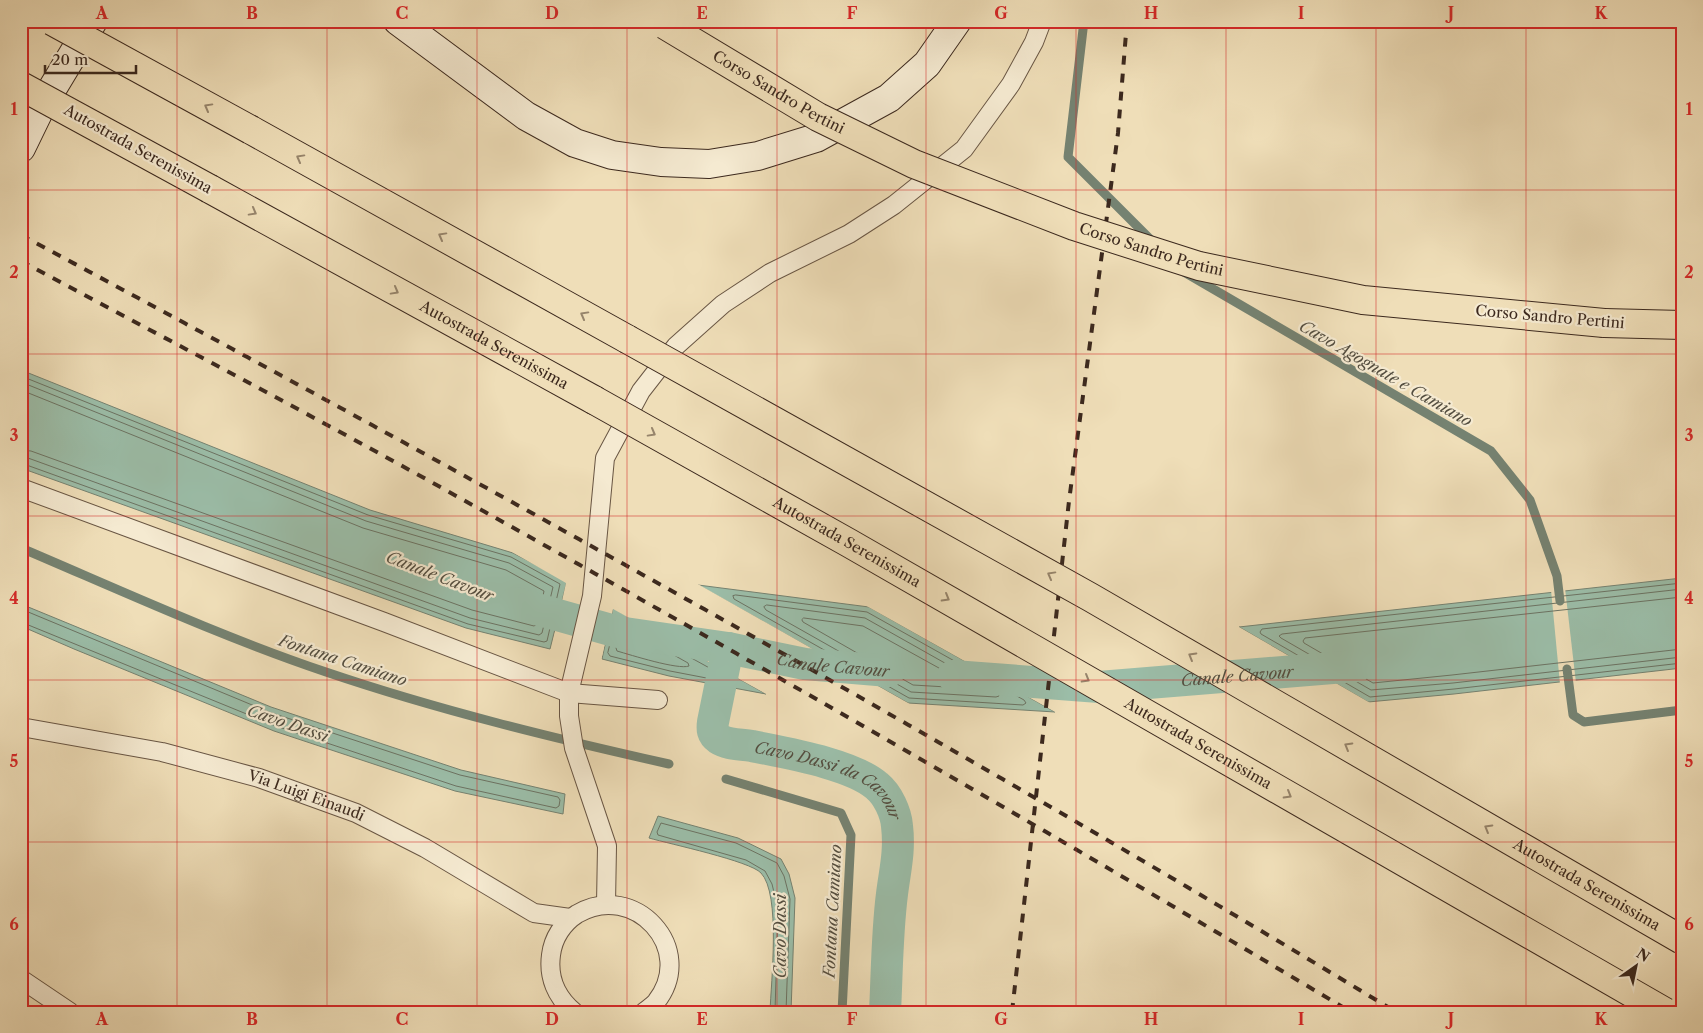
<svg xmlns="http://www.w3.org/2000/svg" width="1703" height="1033" font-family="'Libre Caslon Text',serif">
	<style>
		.water { fill: #9bbda8; stroke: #758271 }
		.pier { fill: #efdeb8 }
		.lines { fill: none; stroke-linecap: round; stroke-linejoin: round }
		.shore { stroke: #6c7363; stroke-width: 1 }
		.stream { stroke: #758271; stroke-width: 9 }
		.canal { stroke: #9bbda8; stroke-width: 32 }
		.lane-casing { stroke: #695644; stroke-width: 20 }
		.secondary-casing { stroke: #3c291e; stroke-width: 30 }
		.primary-casing { stroke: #3c291e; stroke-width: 30 }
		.highway-casing { stroke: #3c291e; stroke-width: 30 }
		.lane { stroke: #f5ead1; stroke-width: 18 }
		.secondary { stroke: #f5ead1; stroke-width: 28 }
		.primary { stroke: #efdeb8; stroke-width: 28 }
		.highway { stroke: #efdeb8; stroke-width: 28 }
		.rail { stroke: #3c291e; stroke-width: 4; stroke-dasharray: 9 9; stroke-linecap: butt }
		.primary-bridge-casing { stroke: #3c291e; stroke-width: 30; stroke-linecap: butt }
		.highway-bridge-casing { stroke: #3c291e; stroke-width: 30; stroke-linecap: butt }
		.primary-bridge { stroke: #efdeb8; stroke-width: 28 }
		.highway-bridge { stroke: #efdeb8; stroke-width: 28 }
		.oneway { stroke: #96846b }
		.grid { fill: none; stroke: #d62828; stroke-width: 1; stroke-opacity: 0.55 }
		.labels { text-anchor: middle; stroke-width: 4.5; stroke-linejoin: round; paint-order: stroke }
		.street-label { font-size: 15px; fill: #3c291e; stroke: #f5ead1 }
		.water-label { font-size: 16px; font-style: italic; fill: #544e40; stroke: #f5ead1 }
		.neatline { fill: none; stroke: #d62828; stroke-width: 2 }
		.grid-label { font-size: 16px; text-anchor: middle; font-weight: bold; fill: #d62828 }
	</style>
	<rect width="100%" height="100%" fill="#efdeb8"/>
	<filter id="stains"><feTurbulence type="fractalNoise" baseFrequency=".004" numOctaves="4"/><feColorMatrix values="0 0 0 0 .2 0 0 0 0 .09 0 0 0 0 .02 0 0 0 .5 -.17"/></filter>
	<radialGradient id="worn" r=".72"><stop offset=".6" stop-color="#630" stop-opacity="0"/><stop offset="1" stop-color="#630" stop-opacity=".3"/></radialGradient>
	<g class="water">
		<polygon points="21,370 370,510 513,553 567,581 550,649 466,628 21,468"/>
		<polygon points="1682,578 1682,668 1454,694 1368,702 1239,627"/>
		<polygon points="698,585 869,607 1055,712 908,703"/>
		<polygon points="21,604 271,707 461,770 565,794 563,814 455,791 274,731 74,649 21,626"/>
		<polygon points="613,608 766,694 669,676 602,659"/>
		<path d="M658 816 738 838 781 859 789 874 795 898 791 1012H770C771 982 781 894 761 873 750 861 670 844 649 838Z"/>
	</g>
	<g class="pier">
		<polygon points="505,548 514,550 569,580 551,651 566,583"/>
		<polygon points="696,583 908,703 913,706 906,706 697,587"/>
		<polygon points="1565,588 1576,683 1560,684 1551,590"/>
		<polygon points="863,604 870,605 1056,710 1057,713"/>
		<polygon points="613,605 767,692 768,695 613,609 601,661 600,658 610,607"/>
		<polygon points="1237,626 1239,627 1372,704 1367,704 1238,629"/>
	</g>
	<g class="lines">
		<g class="shore">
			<polyline points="21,376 368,515 511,557 560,584 547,641 544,642 468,624 21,463"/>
			<polyline points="21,382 366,521 509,563 553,587 542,633 539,635 470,618 28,458 21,457"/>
			<polyline points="21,390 363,528 506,570 544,591 537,624 534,626 472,610 31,451 21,450"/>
			<polyline points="1682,583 1262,629 1260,632 1261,634 1370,697 1454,689 1682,663"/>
			<polyline points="1682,589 1282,634 1279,636 1281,638 1371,690 1453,683 1682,657"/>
			<polygon points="736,595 867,612 1024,700 1026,703 1023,705 909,698 734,599 733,596"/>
			<polyline points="1682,597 1305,638 1303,641 1304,643 1373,683 1452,675 1682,649"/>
			<polygon points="767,605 865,618 998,693 999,696 996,697 911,692 766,610 764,607"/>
			<polyline points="21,609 269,712 460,775 558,797 560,800 559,806 556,808 456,786 276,726 21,622"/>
			<polygon points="617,617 724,676 725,679 722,681 670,671 610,656 608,653"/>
			<polygon points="804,618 863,626 966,683 967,687 964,688 913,685 803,622 802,620"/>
			<path d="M621 627H624L688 663 689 666C678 670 631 655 617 651L616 648Z"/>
			<polyline points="775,1012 778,909 772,884 765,871 746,860 658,835 657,832 661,823 736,843 777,863 784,876 790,899 786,1012"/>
		</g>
		<g class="stream">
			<polyline points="1084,21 1068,157 1153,242"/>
			<polyline points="1184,272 1491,451 1530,500 1557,576 1560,601"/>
			<path d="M21 548C122 591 222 637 326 672 438 710 553 738 669 764"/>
			<polyline points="1567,669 1573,715 1584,722 1682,710"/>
			<polyline points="726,779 841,813 851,835 842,1012"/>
		</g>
		<g class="canal">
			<path id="s1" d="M515 603 618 632 728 648 805 664 889 671"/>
			<path id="s2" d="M728 648 713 722C712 729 712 734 719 739 728 745 741 744 752 746 786 753 852 764 877 786 888 795 896 813 897 826 900 851 895 870 892 894 887 933 887 973 885 1012"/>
			<path id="s3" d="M953 676 1099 687 1357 666"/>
		</g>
		<g class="lane-casing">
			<g id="lane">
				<polyline points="21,488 384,622 569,693 658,700"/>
				<path id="s4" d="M21 727 162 752 259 778 356 813 425 848 534 913 570 918"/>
				<polyline points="606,904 607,846 574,748 569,716 569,693 592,596 605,458 641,391 676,346 723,304 770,273 849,234 894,205 964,149 1011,84 1034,42 1042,21"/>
				<polyline points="21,979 70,1012"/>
				<path d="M574 1012C556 997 548 977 551 955 553 938 563 923 577 914 634 880 698 949 656 1002 653 1005 648 1009 644 1012"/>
			</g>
		</g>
		<g class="secondary-casing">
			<g id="secondary">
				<polyline points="398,21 526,116 575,143 612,155 661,162 709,164 758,156 816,138 889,98 927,64 957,21"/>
				<polyline points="21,148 40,109 93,21"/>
			</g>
		</g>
		<g class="primary-casing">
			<polyline id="primary" points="1604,323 1682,325"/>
		</g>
		<g class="highway-casing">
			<g id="highway">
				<polyline points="251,130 627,339"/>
				<path id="s5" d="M210 189 594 400"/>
			</g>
		</g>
		<use href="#lane" class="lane"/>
		<use href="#secondary" class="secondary"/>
		<use href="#primary" class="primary"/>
		<use href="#highway" class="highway"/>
		<g class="rail">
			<path d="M21 235C485 484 946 739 1396 1012"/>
			<path d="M21 261C170 341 319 419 467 502 764 667 1058 837 1351 1012"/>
			<polyline points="1012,1012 1069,501 1118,133 1127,21"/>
		</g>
		<g class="primary-bridge-casing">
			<g id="primary-bridge">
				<path id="s6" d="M665 25 818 117 914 164 1074 226 1199 266 1363 300 1604 323"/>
			</g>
		</g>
		<g class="highway-bridge-casing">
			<g id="highway-bridge">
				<polyline points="52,21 251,130"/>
				<polyline points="21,86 210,189"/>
				<path id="s7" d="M627 339 1090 597 1682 940"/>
				<path id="s8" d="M594 400 849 543 1665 1012"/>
			</g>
		</g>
		<use href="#primary-bridge" class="primary-bridge"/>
		<use href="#highway-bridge" class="highway-bridge"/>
	</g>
	<defs><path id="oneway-chevron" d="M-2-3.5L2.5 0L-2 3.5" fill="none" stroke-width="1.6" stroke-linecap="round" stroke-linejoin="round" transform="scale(1.25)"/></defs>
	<g class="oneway">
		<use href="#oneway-chevron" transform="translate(208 107) rotate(-151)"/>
		<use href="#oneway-chevron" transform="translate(300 158) rotate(-151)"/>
		<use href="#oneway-chevron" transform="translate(253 212) rotate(29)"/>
		<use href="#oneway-chevron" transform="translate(442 236) rotate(-151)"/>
		<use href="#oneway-chevron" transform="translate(395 291) rotate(29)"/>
		<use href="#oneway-chevron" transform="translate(584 315) rotate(-151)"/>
		<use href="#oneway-chevron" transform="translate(652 433) rotate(29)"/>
		<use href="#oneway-chevron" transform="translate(1051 575) rotate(-151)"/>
		<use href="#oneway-chevron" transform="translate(946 598) rotate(30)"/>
		<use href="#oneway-chevron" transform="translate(1192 656) rotate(-150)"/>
		<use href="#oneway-chevron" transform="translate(1086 679) rotate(30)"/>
		<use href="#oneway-chevron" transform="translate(1348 746) rotate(-150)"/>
		<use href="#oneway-chevron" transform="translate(1288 795) rotate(30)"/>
		<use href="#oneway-chevron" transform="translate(1488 828) rotate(-150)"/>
	</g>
	<path class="grid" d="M177 21V1012M327 21V1012M477 21V1012M627 21V1012M777 21V1012M926 21V1012M1076 21V1012M1226 21V1012M1376 21V1012M1526 21V1012M21 190H1682M21 354H1682M21 516H1682M21 680H1682M21 842H1682"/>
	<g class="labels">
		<g class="street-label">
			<text dy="5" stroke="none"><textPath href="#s6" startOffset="132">Corso Sandro Pertini</textPath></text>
			<text transform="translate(138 149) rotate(29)" y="5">Autostrada Serenissima</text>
			<text dy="5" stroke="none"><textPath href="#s6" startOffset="538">Corso Sandro Pertini</textPath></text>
			<text transform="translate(1550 317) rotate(5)" y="5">Corso Sandro Pertini</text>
			<text dy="5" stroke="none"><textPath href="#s5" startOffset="324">Autostrada Serenissima</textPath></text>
			<text dy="5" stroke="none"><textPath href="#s8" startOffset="290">Autostrada Serenissima</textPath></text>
			<text dy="5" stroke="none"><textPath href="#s8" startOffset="695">Autostrada Serenissima</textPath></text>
			<text dy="5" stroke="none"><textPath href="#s4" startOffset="294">Via Luigi Einaudi</textPath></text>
			<text dy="5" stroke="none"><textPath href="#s7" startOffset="1104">Autostrada Serenissima</textPath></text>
		</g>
		<g class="water-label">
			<text transform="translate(1386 373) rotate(30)" y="6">Cavo Agognate e Camiano</text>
			<text transform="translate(440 576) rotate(21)" y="6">Canale Cavour</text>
			<text transform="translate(343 660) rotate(18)" y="6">Fontana Camiano</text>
			<text dy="6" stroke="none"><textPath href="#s1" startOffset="325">Canale Cavour</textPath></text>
			<text dy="6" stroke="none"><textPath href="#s3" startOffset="285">Canale Cavour</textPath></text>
			<text transform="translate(288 723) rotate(19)" y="6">Cavo Dassi</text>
			<text dy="6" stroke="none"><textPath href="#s2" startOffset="216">Cavo Dassi da Cavour</textPath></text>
			<text transform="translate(832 911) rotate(-87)" y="6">Fontana Camiano</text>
			<text transform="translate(780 936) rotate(-90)" y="6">Cavo Dassi</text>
		</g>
	</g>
	<rect width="1703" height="1033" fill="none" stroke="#efdeb8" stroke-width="55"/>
	<g transform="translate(1636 966) rotate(33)" stroke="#f5ead1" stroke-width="4" paint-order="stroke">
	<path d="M0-4L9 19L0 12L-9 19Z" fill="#3c291e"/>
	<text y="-8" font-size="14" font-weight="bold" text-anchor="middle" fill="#3c291e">N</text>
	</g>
	<path d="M45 65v8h91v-8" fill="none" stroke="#3c291e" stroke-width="2.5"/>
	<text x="52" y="65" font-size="15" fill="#3c291e" stroke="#f5ead1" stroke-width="4" paint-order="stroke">20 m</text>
	<rect x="28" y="28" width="1648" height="978" class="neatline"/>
	<g class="grid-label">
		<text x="102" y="19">A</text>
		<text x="252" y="19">B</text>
		<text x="402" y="19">C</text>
		<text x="552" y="19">D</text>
		<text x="702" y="19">E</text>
		<text x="852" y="19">F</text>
		<text x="1001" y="19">G</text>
		<text x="1151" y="19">H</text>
		<text x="1301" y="19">I</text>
		<text x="1451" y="19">J</text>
		<text x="1601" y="19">K</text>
		<text x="14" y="115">1</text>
		<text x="1689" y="115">1</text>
		<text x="14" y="278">2</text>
		<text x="1689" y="278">2</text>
		<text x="14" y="441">3</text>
		<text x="1689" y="441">3</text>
		<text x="14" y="604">4</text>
		<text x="1689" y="604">4</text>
		<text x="14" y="767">5</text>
		<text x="1689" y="767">5</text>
		<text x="14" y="930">6</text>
		<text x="1689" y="930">6</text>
		<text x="102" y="1025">A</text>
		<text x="252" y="1025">B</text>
		<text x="402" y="1025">C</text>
		<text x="552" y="1025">D</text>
		<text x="702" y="1025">E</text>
		<text x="852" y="1025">F</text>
		<text x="1001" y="1025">G</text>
		<text x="1151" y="1025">H</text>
		<text x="1301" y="1025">I</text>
		<text x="1451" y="1025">J</text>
		<text x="1601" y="1025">K</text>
	</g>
	<rect width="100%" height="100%" filter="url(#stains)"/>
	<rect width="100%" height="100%" fill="url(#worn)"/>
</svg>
